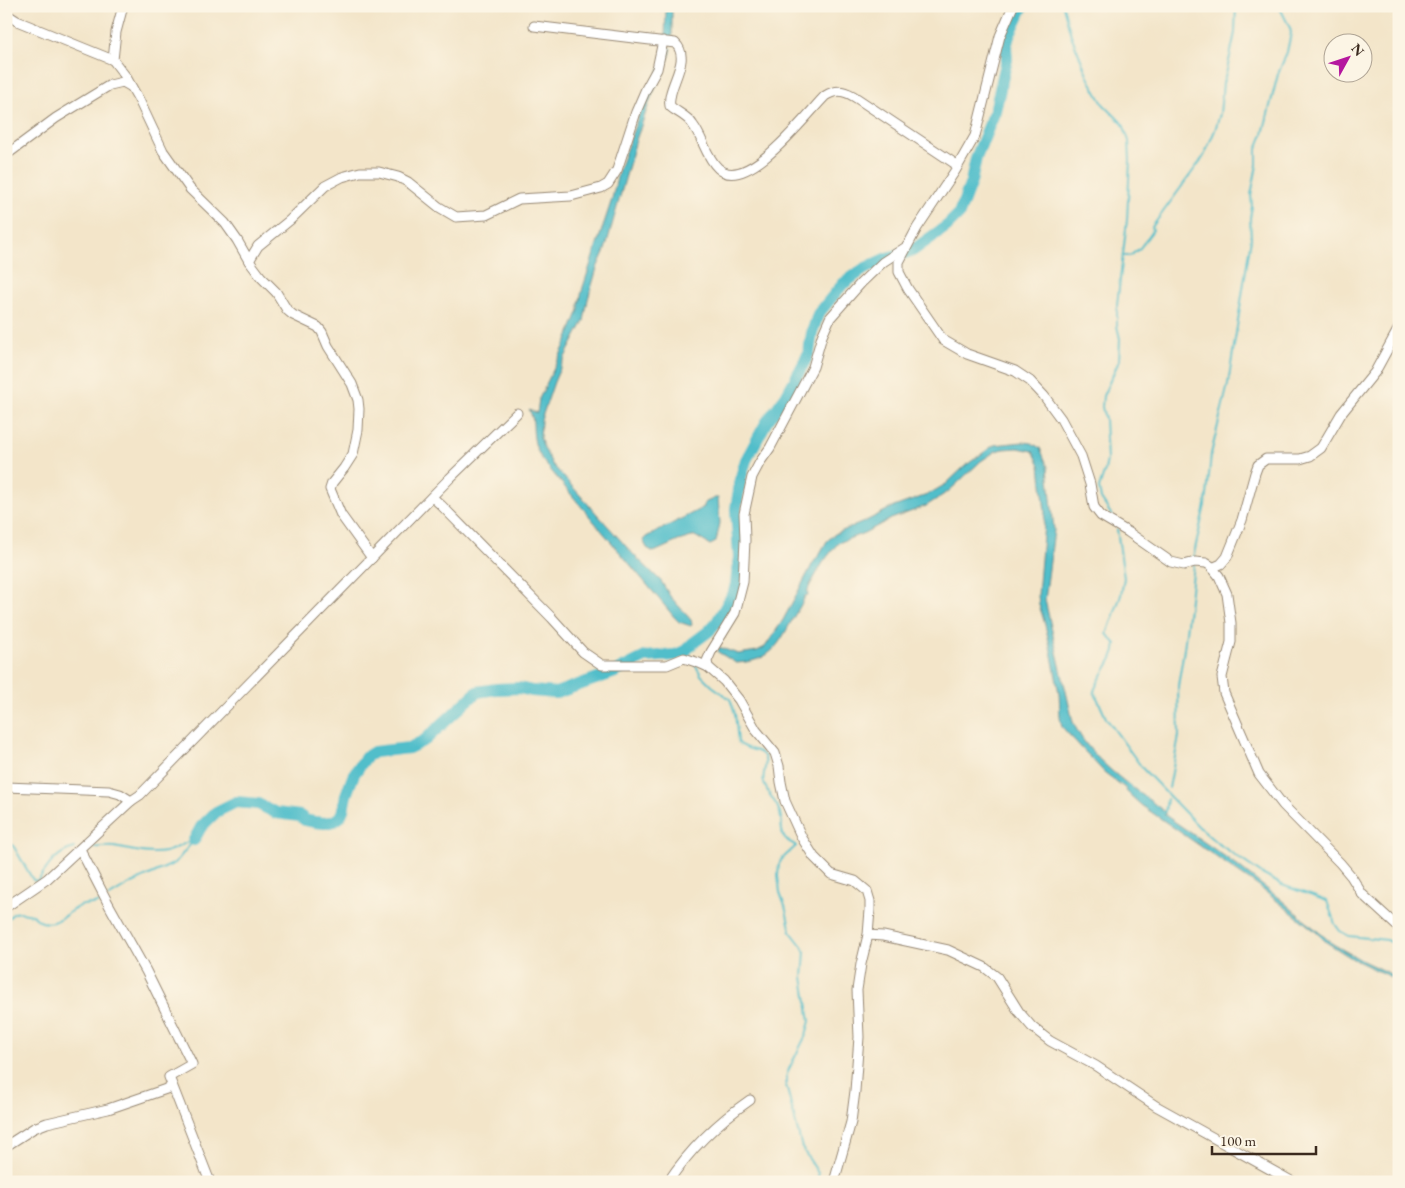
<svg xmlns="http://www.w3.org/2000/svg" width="1405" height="1188" font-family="'EB Garamond',serif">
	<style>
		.water { fill: #51beca; stroke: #467474 }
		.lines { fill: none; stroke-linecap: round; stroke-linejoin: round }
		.stream { stroke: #51beca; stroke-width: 2 }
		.river { stroke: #51beca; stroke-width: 12 }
		.minor-casing { stroke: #978874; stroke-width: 11 }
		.minor { stroke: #fff; stroke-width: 9 }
	</style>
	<rect width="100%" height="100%" fill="#fcf5e5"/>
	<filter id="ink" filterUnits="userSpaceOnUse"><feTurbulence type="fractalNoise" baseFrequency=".02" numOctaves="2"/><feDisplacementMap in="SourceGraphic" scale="10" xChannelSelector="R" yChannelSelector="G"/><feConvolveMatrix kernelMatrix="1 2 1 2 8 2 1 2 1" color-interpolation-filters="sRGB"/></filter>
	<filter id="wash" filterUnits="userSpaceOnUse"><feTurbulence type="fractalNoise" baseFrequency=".0096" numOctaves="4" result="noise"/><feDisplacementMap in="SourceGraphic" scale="20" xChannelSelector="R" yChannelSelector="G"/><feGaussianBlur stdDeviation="1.12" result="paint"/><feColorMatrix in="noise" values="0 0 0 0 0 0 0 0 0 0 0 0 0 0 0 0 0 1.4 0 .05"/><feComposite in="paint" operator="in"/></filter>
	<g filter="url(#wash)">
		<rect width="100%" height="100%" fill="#f3e5c9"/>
		<g class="water">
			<polygon points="666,6 672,6 672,40 665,39"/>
			<path d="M666 47 671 48V53L651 98 636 140 605 250 597 268 588 299 584 321 564 359 554 382 541 420 540 437 543 446 552 464 633 554 661 581 670 596 691 620 692 625 691 626 679 622 675 618 543 461C539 454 535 447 534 438 532 427 535 420 529 410L537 413 539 399 565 345 579 310V304L583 287 612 199 619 169 641 109 662 63Z"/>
			<path d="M1023 442 1032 443 1040 448 1048 467 1054 530 1045 600 1073 722C1090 761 1133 787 1165 812V815L1227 858 1280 899 1333 944 1363 961 1399 978V981L1353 959 1326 942 1315 931 1258 886 1141 805 1127 792 1125 788 1104 772 1062 727C1058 714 1061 701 1058 688 1053 661 1048 631 1039 605L1038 595 1045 512 1040 465 1033 451 1018 448 1003 449 996 451 981 461 949 491 926 506 891 519 864 533 838 543 824 561 810 585 807 592 808 595 805 596C802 605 796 612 792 620 777 648 770 661 736 663L718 652 719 647 738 654 757 651 765 647 783 620 813 563 819 555 827 541 835 534 864 522 891 508 927 495 946 484 965 466 994 445Z"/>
			<polygon points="715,498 718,498 720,523 716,542 710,545 695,536 678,541 654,552 647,548 643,540 646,537 704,507 704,503"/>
		</g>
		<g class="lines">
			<g class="stream">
				<polyline points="1063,6 1071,35 1089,79 1103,104 1123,124 1129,141 1130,160 1127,220 1117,305 1117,326 1120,339 1119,361 1103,396 1102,407 1105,419 1107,460 1105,470 1099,488 1101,499 1115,520"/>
				<polyline points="1124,256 1130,256 1140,248 1153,230 1152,227 1204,156 1215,130 1220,114 1223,83 1227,70 1235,33 1236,6"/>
				<path d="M1117 529 1124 578 1121 595 1107 634 1116 644C1115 661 1100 674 1094 691L1106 718 1143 769 1201 829 1216 842 1262 874 1282 885 1327 901 1335 924 1340 931 1349 936 1387 940 1399 946"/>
				<polyline points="1193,558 1207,496 1211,454 1228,384 1251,238 1250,218 1252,206 1251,195 1257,165 1257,149 1263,134 1278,74 1287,52 1291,33 1290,28 1279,6"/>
				<polyline points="690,656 689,654 693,643"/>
				<path d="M695 664 701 675 712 686 730 699 735 714 738 742C746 752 758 747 764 756 769 765 761 774 764 783 767 793 775 800 779 810 783 818 779 833 786 840 789 842 793 843 796 846L782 859 779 864 778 876 780 893 785 906 791 932 802 946 805 952 803 977 810 1021 806 1035 789 1069 786 1077V1085L802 1148 818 1173 819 1182"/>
				<polyline points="1169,788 1179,736 1178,686 1184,649 1194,565"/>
				<polyline points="1165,812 1167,799"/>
				<path d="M6 840 14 847 33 880 38 881C48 866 56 852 75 848"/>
				<path d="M87 847C96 848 105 846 114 847 132 850 147 855 165 852 176 850 184 842 194 840"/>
				<polyline points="108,897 128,885 175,863 194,840"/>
				<path d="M6 920 14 913 21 912C25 915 28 913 32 915 36 917 38 921 42 922 57 926 66 913 78 907 87 902 94 907 104 900"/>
			</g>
			<polyline class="river" points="194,840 201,827 216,812 236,802 258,804 276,813 300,816 305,820 314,822 325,823 334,821 340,817 343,810 346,795 354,774 366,757 374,752 409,748 425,740 477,692 496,689 519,688 532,691 556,693 615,672 645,657 675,655 685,651 693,643 709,631 717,622 734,592 736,584 739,557 736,509 741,477 746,460 766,423 786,396 805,361 809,352 812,333 818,314 843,284 864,269 887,258 912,251 947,226 959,214 971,182 976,158 995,111 1007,59 1006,47 1009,36 1023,6"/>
		</g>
	</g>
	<g filter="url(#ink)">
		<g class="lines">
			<g class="minor-casing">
				<g id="minor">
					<polyline points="1013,6 1000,36 975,136 955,171 917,228 899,262 899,272 908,289 943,340 967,354 1015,371 1030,381 1044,396 1061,419 1081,456 1090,484 1094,507 1101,516 1128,532 1171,562 1184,565 1195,562 1206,563 1211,566 1219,576 1227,594 1231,623 1231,642 1222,677 1224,693 1259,774 1283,805 1340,863 1351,876 1362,894 1399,928"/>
					<polyline points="6,14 17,21 113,60 126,77 139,100 163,151 190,189 225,223 237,240 249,261 261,277 276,292 287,310 293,315 318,327 322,332 328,346 352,384 358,400 359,409 358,430 353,454 344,468 332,483 330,489 341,515 372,558"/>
					<path d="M534 26 675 43C693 60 666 86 670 106 677 113 687 115 693 125 703 138 706 157 718 168 746 195 807 114 825 96 838 88 846 91 858 99L957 165"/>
					<polyline points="113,60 116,32 123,6"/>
					<polyline points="6,155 56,118 110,85 123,82 130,86"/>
					<polyline points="249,261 258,246 290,220 325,186 342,177 360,172 379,172 398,177 408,182 439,207 456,217 486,215 519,199 571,196 601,188 608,184 617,170 636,112 646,89 657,69 663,41"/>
					<polyline points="432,497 441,505 552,618 583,652 602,665 667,665 684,658 699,663 708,667 724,681 739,700 756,730 775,753 779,766 781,782 785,801 802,838 814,857 831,874 855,881 867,891 870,901 870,910 868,935 861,964 857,990 859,1037 855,1091 851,1122 834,1182"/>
					<polyline points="1212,568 1221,564 1227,557 1242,520 1255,473 1258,465 1266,459 1300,459 1310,456 1321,448 1341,414 1375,372 1399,328"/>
					<polyline points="708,667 707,661 711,652 735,613 743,582 745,540 744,514 752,477 760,462 770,448 813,367 822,336 830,318 861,283 883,262 906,247"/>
					<polyline points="6,787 109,791 120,794 131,801"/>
					<polyline points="80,849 109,905 146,971 192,1064 169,1077 210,1182"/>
					<polyline points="6,907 47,879 131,801 140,795 450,478 517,413"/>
					<polyline points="868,935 883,936 948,950 984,967 997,977 1019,1012 1032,1027 1050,1041 1096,1066 1156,1106 1293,1182"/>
					<polyline points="6,1146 34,1128 47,1123 108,1109 172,1087"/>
					<path d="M668 1182C690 1149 718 1122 750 1100"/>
				</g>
			</g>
			<use href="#minor" class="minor"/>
		</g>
	</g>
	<rect width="1405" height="1188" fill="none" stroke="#fcf5e5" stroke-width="25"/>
	<g transform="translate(1348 58) rotate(50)"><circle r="24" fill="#fcf5e5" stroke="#afa495"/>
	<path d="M0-4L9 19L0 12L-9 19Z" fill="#b5179e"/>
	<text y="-8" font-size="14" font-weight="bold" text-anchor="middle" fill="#3b2a1e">N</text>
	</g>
	<path d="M1212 1146v8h104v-8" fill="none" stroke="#3b2a1e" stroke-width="2.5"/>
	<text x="1220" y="1146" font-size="15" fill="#3b2a1e" stroke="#fcf5e5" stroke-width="4" paint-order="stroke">100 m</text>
</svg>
